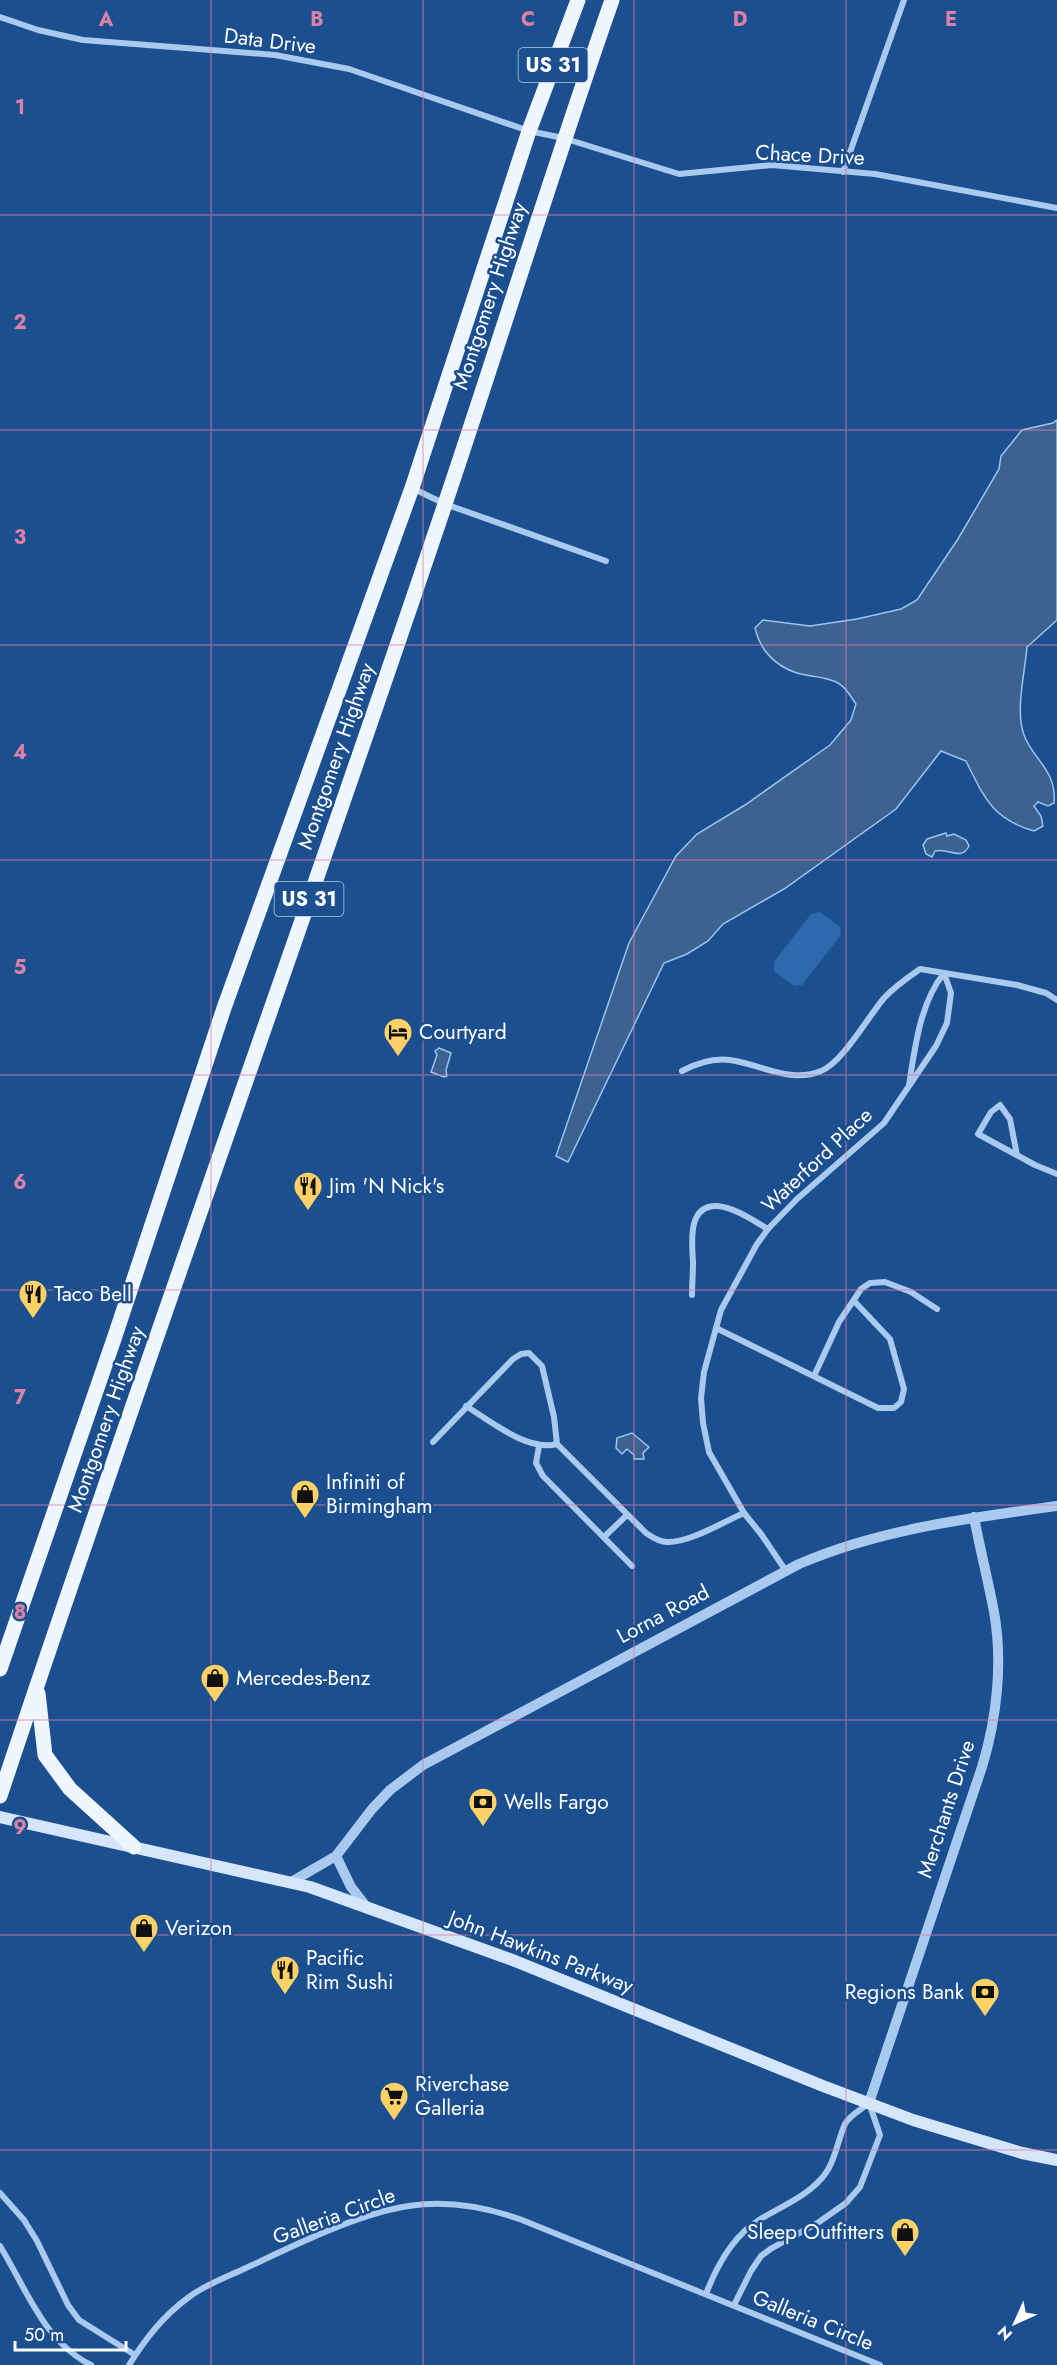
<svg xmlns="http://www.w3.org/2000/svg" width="1057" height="2365" font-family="Jost,sans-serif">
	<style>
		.green { fill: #2e69ad }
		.water { fill: #3c6290; stroke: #9cc4f0; stroke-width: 1.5 }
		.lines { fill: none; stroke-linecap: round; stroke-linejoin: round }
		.minor { stroke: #a9c9ee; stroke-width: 6 }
		.tertiary { stroke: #a9c9ee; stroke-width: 10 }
		.secondary { stroke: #d6e6fa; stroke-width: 12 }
		.primary { stroke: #f0f6ff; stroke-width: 15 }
		.grid { fill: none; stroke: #dd80a5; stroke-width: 1.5; stroke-opacity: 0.55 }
		.labels { text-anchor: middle; stroke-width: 5; stroke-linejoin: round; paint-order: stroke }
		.shield { fill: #1b4f8f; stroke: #bbcadd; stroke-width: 1.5 }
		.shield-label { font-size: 20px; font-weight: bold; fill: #fff }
		.street-label { font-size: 21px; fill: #fff; stroke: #1b4f8f }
		.poi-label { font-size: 21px; fill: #fff; stroke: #1b4f8f; text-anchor: start }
		.grid-label { font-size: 20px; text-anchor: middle; font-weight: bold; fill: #dd80a5; stroke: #1b4f8f; stroke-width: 5; stroke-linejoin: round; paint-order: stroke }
	</style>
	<rect width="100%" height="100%" fill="#1b4f8f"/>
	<polygon class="green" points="820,912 840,927 841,935 802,985 794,986 774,971 774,962 811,914"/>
	<g class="water">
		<path d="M1057 420V620L1027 647C1025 672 1015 711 1024 735 1033 760 1057 770 1054 803L1048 806 1038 802 1034 806 1041 816 1043 826 1034 831C992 819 984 797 966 761L941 751 896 809 784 889 723 924 708 941 687 954 664 963 568 1162 556 1156 629 943 676 856 697 834 745 805 830 745 851 720 856 704C851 697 846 687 838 683 826 676 810 677 797 673 775 666 760 650 755 628L763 620 810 626 857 619 901 609 917 600 958 539 999 469 1001 456 1022 430 1053 423Z"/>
		<path d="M946 833 947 836 954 834 966 840 969 846C961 862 948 847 935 851L932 857 926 854 923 845 927 839Z"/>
		<polygon points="439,1048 451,1053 446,1070 447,1076 444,1077 431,1072 437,1055 435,1051"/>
		<polygon points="632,1433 649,1447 643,1453 644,1459 634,1459 634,1455 627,1449 622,1454 616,1448 617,1438"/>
	</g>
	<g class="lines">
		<g class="minor">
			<polyline points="0,17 38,30 83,40 275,55 349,69 529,131 563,138 679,174 772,165 875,174 1057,208"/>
			<polyline points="843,172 904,0"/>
			<polyline points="412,488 445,504 606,561"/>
			<path d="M682 1071C697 1063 713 1058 730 1060 760 1064 791 1084 821 1071 842 1063 868 1017 884 998 895 986 907 978 920 969L1017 985 1046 993 1057 1000"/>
			<polyline points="1017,1155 1010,1119 1000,1105 991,1112 978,1134 1035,1165 1057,1174"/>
			<path d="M692 1295C692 1284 693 1273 693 1262 692 1243 687 1205 717 1206 734 1207 754 1221 768 1229"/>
			<polyline points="716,1328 878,1408 894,1408 901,1402 904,1389 890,1339 854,1301"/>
			<polyline points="814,1376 839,1322 861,1289 870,1283 885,1282 911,1292 937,1309"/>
			<path d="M466 1406C490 1421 528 1452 557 1444"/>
			<path d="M433 1442 513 1359 521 1354 529 1353 542 1366 554 1417 557 1444 646 1533C652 1537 659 1542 667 1542 689 1543 723 1522 744 1513"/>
			<polyline points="539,1446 536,1463 543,1476 632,1566"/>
			<polyline points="604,1537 627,1515"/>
			<path d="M786 1571 761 1534 744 1513 709 1452 703 1423 701 1398 704 1372 721 1310 757 1244 768 1229 797 1199 884 1123 936 1046 947 1023 951 993 944 973C920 1003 915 1047 909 1085"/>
			<polyline points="0,2193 24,2220 37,2241 68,2305 79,2320 135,2355"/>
			<path d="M0 2246C26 2288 44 2342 91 2365"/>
			<path d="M706 2294C717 2265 733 2236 759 2220 780 2207 804 2198 821 2179 835 2164 837 2142 845 2124 849 2116 862 2109 869 2103L880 2135 860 2187 846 2203 819 2222 772 2248 761 2256 751 2271 734 2305"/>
			<path d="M129 2365C146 2338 163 2316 189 2297 206 2284 227 2277 246 2268 293 2246 359 2213 409 2206 447 2200 486 2207 522 2220L880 2365"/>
		</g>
		<g class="tertiary">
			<polyline points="336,1856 351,1887 366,1906"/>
			<path d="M291 1882 336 1856 372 1809 390 1790 423 1765 799 1564C880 1529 970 1518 1057 1506"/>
			<path d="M869 2103 982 1767C997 1718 1003 1662 994 1612 988 1580 980 1549 974 1517"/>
		</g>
		<polyline class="secondary" points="0,1817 310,1887 515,1961 823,2086 913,2120 1022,2153 1057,2160"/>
		<g class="primary">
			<polyline points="0,1669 114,1339 224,1008 412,488 529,131 578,0"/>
			<polyline points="38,1693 45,1755 70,1789 134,1847"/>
			<path d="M0 1796C143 1365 299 938 444 507 501 338 553 168 612 0"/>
		</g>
	</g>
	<path class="grid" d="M211 0V2365M423 0V2365M634 0V2365M846 0V2365M0 215H1057M0 430H1057M0 645H1057M0 860H1057M0 1075H1057M0 1290H1057M0 1505H1057M0 1720H1057M0 1935H1057M0 2150H1057"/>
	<defs>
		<g id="hotel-pin" transform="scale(1.5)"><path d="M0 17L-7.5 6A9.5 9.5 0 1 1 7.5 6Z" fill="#ffd166" stroke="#1b4f8f"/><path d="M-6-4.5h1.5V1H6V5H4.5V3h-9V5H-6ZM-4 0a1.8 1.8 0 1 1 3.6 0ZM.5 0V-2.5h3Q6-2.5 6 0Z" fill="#111"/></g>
		<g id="restaurant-pin" transform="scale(1.5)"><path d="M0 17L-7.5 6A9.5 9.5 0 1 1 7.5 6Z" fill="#ffd166" stroke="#1b4f8f"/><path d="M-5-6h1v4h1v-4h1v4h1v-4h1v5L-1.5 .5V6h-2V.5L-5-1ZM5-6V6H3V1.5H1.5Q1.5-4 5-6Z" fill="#111"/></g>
		<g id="shop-pin" transform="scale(1.5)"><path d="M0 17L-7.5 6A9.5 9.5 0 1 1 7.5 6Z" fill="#ffd166" stroke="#1b4f8f"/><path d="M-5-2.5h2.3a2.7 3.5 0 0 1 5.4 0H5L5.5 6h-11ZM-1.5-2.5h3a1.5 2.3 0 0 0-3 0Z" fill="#111"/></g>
		<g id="bank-pin" transform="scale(1.5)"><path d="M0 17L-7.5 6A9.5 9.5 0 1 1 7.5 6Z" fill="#ffd166" stroke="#1b4f8f"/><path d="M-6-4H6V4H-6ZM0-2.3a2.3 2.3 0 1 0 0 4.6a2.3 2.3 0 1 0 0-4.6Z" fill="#111"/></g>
		<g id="supermarket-pin" transform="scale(1.5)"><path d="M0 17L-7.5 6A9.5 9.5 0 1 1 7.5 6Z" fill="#ffd166" stroke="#1b4f8f"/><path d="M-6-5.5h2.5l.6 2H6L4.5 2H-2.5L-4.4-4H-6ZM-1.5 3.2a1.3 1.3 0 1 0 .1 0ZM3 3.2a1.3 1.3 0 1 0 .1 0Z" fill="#111"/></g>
	</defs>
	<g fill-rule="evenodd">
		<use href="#hotel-pin" x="398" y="1032"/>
		<use href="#restaurant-pin" x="308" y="1186"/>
		<use href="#restaurant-pin" x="33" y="1294"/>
		<use href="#shop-pin" x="305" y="1494"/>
		<use href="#shop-pin" x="215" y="1678"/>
		<use href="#bank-pin" x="483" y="1802"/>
		<use href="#shop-pin" x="144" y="1928"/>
		<use href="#restaurant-pin" x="285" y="1970"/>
		<use href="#bank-pin" x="985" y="1992"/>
		<use href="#supermarket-pin" x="394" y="2096"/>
		<use href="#shop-pin" x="905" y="2232"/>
	</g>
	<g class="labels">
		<g class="shield">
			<rect x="518.5" y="48" width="69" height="34" rx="4.5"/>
			<rect x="274.5" y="882" width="69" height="34" rx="4.5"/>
		</g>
		<g class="shield-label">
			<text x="553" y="72">US 31</text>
			<text x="309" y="906">US 31</text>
		</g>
		<g class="street-label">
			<text transform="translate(270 41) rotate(7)" y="7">Data Drive</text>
			<text transform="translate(810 155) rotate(3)" y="7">Chace Drive</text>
			<text transform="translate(490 296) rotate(-72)" y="7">Montgomery Highway</text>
			<text transform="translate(336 756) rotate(-71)" y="7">Montgomery Highway</text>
			<text transform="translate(817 1160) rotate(-43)" y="7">Waterford Place</text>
			<text transform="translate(106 1419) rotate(-71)" y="7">Montgomery Highway</text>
			<text transform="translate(663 1614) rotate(-28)" y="7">Lorna Road</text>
			<text transform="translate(946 1809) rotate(-72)" y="7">Merchants Drive</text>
			<text transform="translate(541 1952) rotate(21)" y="7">John Hawkins Parkway</text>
			<text transform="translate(334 2216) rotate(-20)" y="7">Galleria Circle</text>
			<text transform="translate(813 2320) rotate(22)" y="7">Galleria Circle</text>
		</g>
		<g class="poi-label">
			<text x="419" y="1039">Courtyard</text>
			<text x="329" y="1193">Jim 'N Nick's</text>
			<text x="54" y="1301">Taco Bell</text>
			<text x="326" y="1489">Infiniti of<tspan x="326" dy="24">Birmingham</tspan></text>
			<text x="236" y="1685">Mercedes-Benz</text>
			<text x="504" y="1809">Wells Fargo</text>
			<text x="165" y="1935">Verizon</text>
			<text x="306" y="1965">Pacific<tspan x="306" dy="24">Rim Sushi</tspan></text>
			<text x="964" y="1999" text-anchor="end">Regions Bank</text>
			<text x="415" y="2091">Riverchase<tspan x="415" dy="24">Galleria</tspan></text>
			<text x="884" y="2239" text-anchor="end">Sleep Outfitters</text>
		</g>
	</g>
	<g class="grid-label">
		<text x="106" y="26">A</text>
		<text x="317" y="26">B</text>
		<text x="528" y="26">C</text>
		<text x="740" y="26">D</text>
		<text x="951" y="26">E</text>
		<text x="20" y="114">1</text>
		<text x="20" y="329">2</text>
		<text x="20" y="544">3</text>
		<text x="20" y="759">4</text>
		<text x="20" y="974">5</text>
		<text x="20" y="1189">6</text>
		<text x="20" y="1404">7</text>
		<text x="20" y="1619">8</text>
		<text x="20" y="1834">9</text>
	</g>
	<g transform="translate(1015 2323) rotate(225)" stroke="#1b4f8f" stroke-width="4.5" paint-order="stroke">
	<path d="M0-4.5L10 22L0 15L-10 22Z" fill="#ffffff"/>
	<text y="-9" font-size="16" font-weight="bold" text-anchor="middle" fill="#ffffff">N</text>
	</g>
	<path d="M15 2341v9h111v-9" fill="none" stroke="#ffffff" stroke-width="3"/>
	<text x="24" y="2341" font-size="18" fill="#ffffff" stroke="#1b4f8f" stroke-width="4.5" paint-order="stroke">50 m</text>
</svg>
